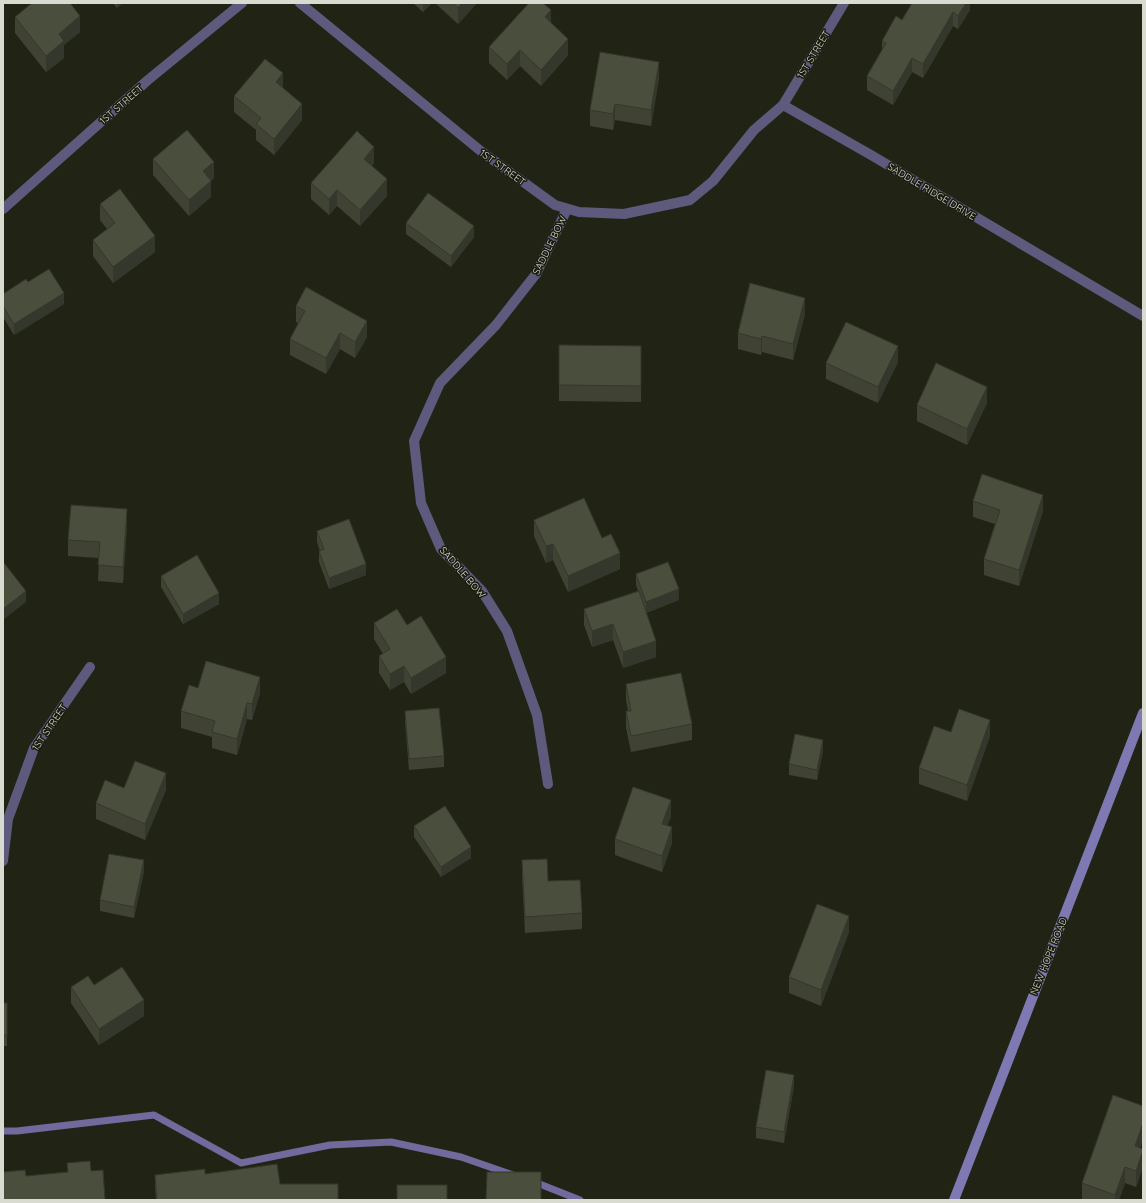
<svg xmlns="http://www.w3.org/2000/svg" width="1146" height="1203" font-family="Quicksand,sans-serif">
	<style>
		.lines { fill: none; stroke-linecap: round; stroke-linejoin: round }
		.stream { stroke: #72699d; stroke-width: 7 }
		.street { stroke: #5d5a7e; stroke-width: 10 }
		.secondary { stroke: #7e79b2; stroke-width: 10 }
		.wall { fill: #404334 }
		.shaded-wall { fill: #34372b }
		.building { fill: #4a4e3d; stroke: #34372b }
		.labels { text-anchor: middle; stroke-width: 3; stroke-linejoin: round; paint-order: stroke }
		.street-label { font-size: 10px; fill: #d9dbd1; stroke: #181a0b }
	</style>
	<rect width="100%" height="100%" fill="#212415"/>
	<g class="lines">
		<g class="stream">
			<polyline points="3,1131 17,1131 154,1115 241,1163 330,1145 391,1142 461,1157 513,1175"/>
			<polyline points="532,1181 580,1200"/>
		</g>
		<g class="street">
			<polyline points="300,3 482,152 555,205 579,212 624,214 690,200 713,181 754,130 783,105 844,3"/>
			<polyline points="783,105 871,155 1143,316"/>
			<polyline points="3,209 148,80 242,3"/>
			<polyline points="548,784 537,715 507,631 482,591 441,549 421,503 414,441 440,383 496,325 536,274 567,209"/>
			<polyline points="3,861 8,819 34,748 90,667"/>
		</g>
		<polyline class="secondary" points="954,1200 1143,713"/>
	</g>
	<g class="wall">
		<polygon points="113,3 123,3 117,8"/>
		<polygon points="413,3 432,3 423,12"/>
		<polygon points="435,3 477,3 458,24"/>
		<polygon points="970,3 970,10 958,29 953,26 923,78 912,72 893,105 867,90 867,76 882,50 882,41 902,20"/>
		<polygon points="15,17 80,32 64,45 64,58 46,72 15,33"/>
		<polygon points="551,22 568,55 541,86 520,66 507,80 489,63 489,47"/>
		<polygon points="659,78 651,126 615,120 613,130 590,126 590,110"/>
		<polygon points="283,88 302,120 274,155 256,140 256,130 234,112 234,96"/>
		<polygon points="153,159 214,178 211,181 211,197 189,216 153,175"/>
		<polygon points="374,163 372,166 387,196 360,226 337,206 329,215 311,199 311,183"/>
		<polygon points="100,204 155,252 113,283 93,256 93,240 107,229 100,220"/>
		<polygon points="406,223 474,237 451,267 406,234"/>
		<polygon points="28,282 64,304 14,335 3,317 3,294"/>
		<polygon points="296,306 367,337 355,358 340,349 326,374 290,355 290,339 298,323 296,322"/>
		<polygon points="805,314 793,360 762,352 761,355 738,349 738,333"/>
		<polygon points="559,345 641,346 641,402 559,401"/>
		<polygon points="898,362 878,403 826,379 826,363"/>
		<polygon points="987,403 967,445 917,421 917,405"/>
		<polygon points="973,501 1043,511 1019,586 984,575 984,559 995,524 973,517"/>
		<polygon points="534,520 602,538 620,569 568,592 553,560 546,563 534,536"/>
		<polygon points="127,525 123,583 98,581 99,558 68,556 68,540"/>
		<polygon points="317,531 366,575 329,589 319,562 319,551 320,551 317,542"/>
		<polygon points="636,574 679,600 646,613 656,657 623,668 613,640 592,647 584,625 584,609 638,591 636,585"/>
		<polygon points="161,576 219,604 183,624 161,587"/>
		<polygon points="374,623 407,625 446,673 411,694 404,682 390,690 379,673 379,656 383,654 374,639"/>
		<polygon points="626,684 692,724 692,740 631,752 626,728 626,711 628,711 626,700"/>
		<polygon points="198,688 260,693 252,720 247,719 237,755 212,748 212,737 181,728 181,711"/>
		<polygon points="405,711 444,756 444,767 409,770 405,722"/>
		<polygon points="951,732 990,736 967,801 919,784 919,768"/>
		<polygon points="823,751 817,780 789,775 789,764"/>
		<polygon points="124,788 166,790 145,840 96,819 96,803"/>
		<polygon points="671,816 667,826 672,843 662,872 615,855 615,839"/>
		<polygon points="414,826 471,858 441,877 414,837"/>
		<polygon points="522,860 548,881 582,913 582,929 525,933 522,876"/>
		<polygon points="144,871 134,918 100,911 100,900"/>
		<polygon points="849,932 821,1006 789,993 789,977"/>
		<polygon points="94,985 144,1016 99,1045 71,1003 71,987"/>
		<polygon points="3,1003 7,1014 7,1046 3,1046"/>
		<polygon points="794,1086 784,1143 756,1138 756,1127"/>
		<polygon points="1143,1106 1143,1139 1140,1148 1143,1149 1143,1167 1136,1187 1125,1183 1119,1200 1084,1200 1082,1199 1082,1183"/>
		<polygon points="205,1174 280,1184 338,1200 156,1200 155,1188 155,1175"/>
	</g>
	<g class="shaded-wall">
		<polygon points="117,3 123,3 117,8"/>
		<polygon points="423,3 432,3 423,12"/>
		<polygon points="462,3 477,3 458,24 458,8"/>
		<polygon points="966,3 970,3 970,10 958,29 958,16"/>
		<polygon points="551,10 551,26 545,17"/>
		<polygon points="953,12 953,26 923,78 923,64"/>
		<polygon points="80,16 80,32 64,45 64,58 46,72 46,56 59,34"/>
		<polygon points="568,39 568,55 541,86 541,70"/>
		<polygon points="520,50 520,66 507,80 507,64"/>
		<polygon points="912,58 912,72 893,105 893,91"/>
		<polygon points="659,62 659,78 651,126 651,110"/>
		<polygon points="283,73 283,89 276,82"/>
		<polygon points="302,104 302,120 274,155 274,139"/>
		<polygon points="615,104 615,120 613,130 613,114"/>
		<polygon points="374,147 374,163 364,175 364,159"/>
		<polygon points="214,162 214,178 203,188 203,171"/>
		<polygon points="387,179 387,196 360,226 360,210"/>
		<polygon points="211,181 211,197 189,216 189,200"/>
		<polygon points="337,190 337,206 329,215 329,199"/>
		<polygon points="474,226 474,237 451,267 451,256"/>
		<polygon points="155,236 155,252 113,283 113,267"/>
		<polygon points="64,293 64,304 14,335 14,324"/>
		<polygon points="805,298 805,314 793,360 793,344"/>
		<polygon points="367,321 367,337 355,358 355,342"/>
		<polygon points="340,333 340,349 326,374 326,358"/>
		<polygon points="762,336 762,352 761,355 761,339"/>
		<polygon points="898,346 898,362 878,403 878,387"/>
		<polygon points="987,387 987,403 967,445 967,429"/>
		<polygon points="1043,495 1043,511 1019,586 1019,570"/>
		<polygon points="127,509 127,525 123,583 123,567"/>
		<polygon points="553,544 553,560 546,563 546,546"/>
		<polygon points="620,553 620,569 568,592 568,576"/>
		<polygon points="366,564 366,575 329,589 329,578"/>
		<polygon points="679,589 679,600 646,613 646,602"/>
		<polygon points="26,591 26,602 3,620 3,609"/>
		<polygon points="219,593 219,604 183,624 183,614"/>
		<polygon points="613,624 613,640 592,647 592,631"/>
		<polygon points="656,641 656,657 623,668 623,652"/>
		<polygon points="446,657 446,673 411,694 411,678"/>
		<polygon points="404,666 404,682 390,690 390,674"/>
		<polygon points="260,677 260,693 252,720 252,704"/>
		<polygon points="247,703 247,719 237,755 237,739"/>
		<polygon points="990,720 990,736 967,801 967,785"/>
		<polygon points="823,740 823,751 817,780 817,770"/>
		<polygon points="166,773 166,790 145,840 145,824"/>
		<polygon points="671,800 671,816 662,840 662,824"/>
		<polygon points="672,827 672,843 662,872 662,856"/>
		<polygon points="471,847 471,858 441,877 441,867"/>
		<polygon points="144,860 144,871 134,918 134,907"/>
		<polygon points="849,916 849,932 821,1006 821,990"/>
		<polygon points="144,1000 144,1016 99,1045 99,1029"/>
		<polygon points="794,1075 794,1086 784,1143 784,1132"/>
		<polygon points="1143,1123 1143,1139 1135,1162 1135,1146"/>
		<polygon points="1143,1151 1143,1167 1136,1187 1136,1171"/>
		<polygon points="1125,1167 1125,1183 1119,1200 1115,1200 1115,1195"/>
	</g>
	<g class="building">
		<polygon points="32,3 70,3 80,16 59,34 64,41 46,56 15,17"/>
		<polygon points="453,3 462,3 458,8"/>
		<polygon points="529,3 543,3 551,10 545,17 568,39 541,70 520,50 507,64 489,47"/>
		<polygon points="912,3 966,3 958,16 953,12 923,64 912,58 893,91 867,76 886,43 882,41 896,16 902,20"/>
		<polygon points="600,52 659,62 651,110 615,104 613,114 590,110"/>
		<polygon points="265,59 283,73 276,82 302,104 274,139 256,124 261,118 234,96"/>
		<polygon points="187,130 214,162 203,171 211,181 189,200 153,159"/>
		<polygon points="357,131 374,147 364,159 387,179 360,210 337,190 329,199 311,183"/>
		<polygon points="120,189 155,236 113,267 93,240 115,223 100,204"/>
		<polygon points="428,193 474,226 451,256 406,223"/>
		<polygon points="49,269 64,293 14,324 3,306 3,294 26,279 28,282"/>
		<polygon points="750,283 805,298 793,344 762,336 761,339 738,333"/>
		<polygon points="306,287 367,321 355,342 340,333 326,358 290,339 305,311 296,306"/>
		<polygon points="846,322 898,346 878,387 826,363"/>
		<polygon points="559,345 641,346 641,386 559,385"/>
		<polygon points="936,363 987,387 967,429 917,405"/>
		<polygon points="982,474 1043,495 1019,570 984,559 1000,510 973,501"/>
		<polygon points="584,498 602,538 611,534 620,553 568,576 553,544 546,546 534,520"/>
		<polygon points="71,505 127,509 123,567 98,565 100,542 68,540"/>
		<polygon points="349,519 366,564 329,578 319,551 324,549 317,531"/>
		<polygon points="197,555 219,593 183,614 161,576"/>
		<polygon points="668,562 679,589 646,602 636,574"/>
		<polygon points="4,563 26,591 3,609 3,564"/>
		<polygon points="639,591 656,641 623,652 613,624 592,631 584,609"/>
		<polygon points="397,609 407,625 421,616 446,657 411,678 404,666 390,674 379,656 390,649 374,623"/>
		<polygon points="206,661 260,677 252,704 247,703 237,739 212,732 215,721 181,711 189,685 198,688"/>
		<polygon points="681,673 692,724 631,736 626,711 631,711 626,684"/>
		<polygon points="439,708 444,756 409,759 405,711"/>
		<polygon points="959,709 990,720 967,785 919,768 934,726 951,732"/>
		<polygon points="795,734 823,740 817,770 789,764"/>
		<polygon points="135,761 166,773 145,824 96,803 105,780 124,788"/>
		<polygon points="633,787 671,800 662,824 672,827 662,856 615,839"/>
		<polygon points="445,806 471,847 441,867 414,826"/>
		<polygon points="109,854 144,860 134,907 100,900"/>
		<polygon points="547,859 548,881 580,880 582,913 525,917 522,860"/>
		<polygon points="817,904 849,916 821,990 789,977"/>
		<polygon points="122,967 144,1000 99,1029 71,987 88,976 94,985"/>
		<rect x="3" y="1003" width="4" height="32"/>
		<polygon points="766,1070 794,1075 784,1132 756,1127"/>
		<polygon points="1113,1095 1143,1106 1143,1123 1135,1146 1143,1149 1143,1151 1136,1171 1125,1167 1115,1195 1082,1183"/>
		<polygon points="90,1161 91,1171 103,1170 105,1200 3,1200 3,1172 25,1170 26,1176 68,1172 67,1163"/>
		<polygon points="277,1164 280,1184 338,1184 338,1200 157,1200 155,1175 205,1169 205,1174"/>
		<polygon points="487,1172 541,1172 541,1200 486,1200"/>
		<rect x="397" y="1185" width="50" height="15"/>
	</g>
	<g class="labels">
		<g class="street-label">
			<text transform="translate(813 54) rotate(-59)" y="4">1ST STREET</text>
			<text transform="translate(121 104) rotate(-41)" y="4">1ST STREET</text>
			<text transform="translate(503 167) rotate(36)" y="4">1ST STREET</text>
			<text transform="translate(932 191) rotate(31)" y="4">SADDLE RIDGE DRIVE</text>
			<text transform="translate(549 245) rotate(-64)" y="4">SADDLE BOW</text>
			<text transform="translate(463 572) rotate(49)" y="4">SADDLE BOW</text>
			<text transform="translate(49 727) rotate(-56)" y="4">1ST STREET</text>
			<text transform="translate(1048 956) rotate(-68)" y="4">NEW HOPE ROAD</text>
		</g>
	</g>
	<rect width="1146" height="1203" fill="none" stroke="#d9dbd1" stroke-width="8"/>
</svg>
